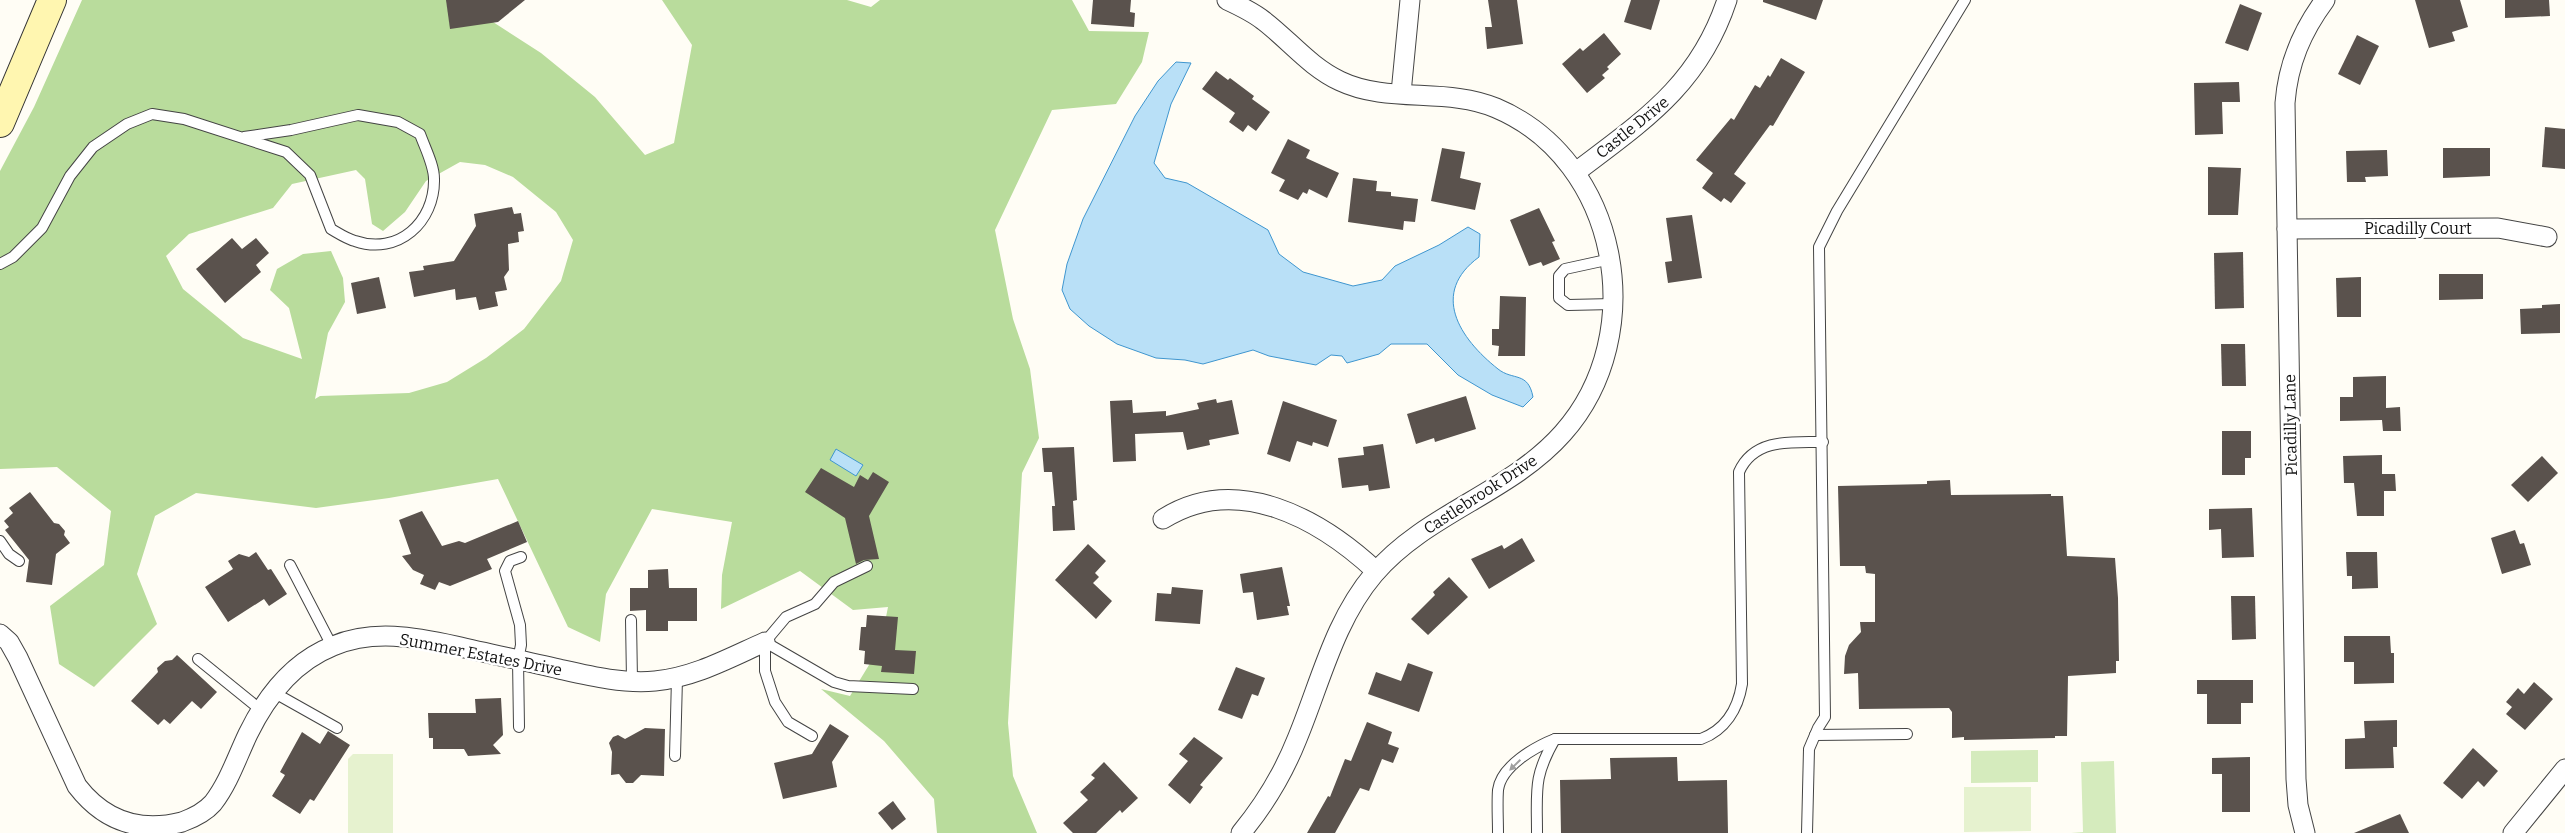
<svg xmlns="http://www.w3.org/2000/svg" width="2565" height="833" font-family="Bitter,serif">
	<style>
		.green { fill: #d5ebbd }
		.forest { fill: #b9dc9c; fill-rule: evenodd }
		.pitch { fill: #e6f2cf }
		.water { fill: #b9e0f7; stroke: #3f96cf }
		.building { fill: #5a524d }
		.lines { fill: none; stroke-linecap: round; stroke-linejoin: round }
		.lane-casing { stroke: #444; stroke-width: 12 }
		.street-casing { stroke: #444; stroke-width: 21 }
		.secondary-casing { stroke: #333; stroke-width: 30 }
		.lane { stroke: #fff; stroke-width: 10 }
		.street { stroke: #fff; stroke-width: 19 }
		.secondary { stroke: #fff6b0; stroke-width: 28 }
		.oneway { fill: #a0a0a0 }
		.labels { text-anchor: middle; stroke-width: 5; stroke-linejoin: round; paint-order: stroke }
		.street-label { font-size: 16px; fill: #111; stroke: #fff }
	</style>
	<rect width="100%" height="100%" fill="#fffdf5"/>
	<g class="green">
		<polygon points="2038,750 2038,782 1971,783 1971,751"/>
		<polygon points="2114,761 2116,833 2071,833 2083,832 2081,762"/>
	</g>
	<path class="forest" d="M82 0H459L541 53 595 97 645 155 674 143 692 45 662 0H847L871 7 880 0H1072L1089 31 1149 32 1142 62 1116 104 1052 110 995 230 1013 319 1030 369 1039 438 1022 473 1008 723 1013 776 1037 833H937L934 799 884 741 821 689 850 696 880 647 888 607 853 610 800 571 721 609 722 575 732 522 652 509 606 594 600 642 568 627 498 479 389 498 316 508 196 493 155 516 137 574 157 624 94 687 59 664 50 606 104 565 111 511 57 467 0 469V171L34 107ZM460 162 485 165 513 177 556 212 573 240 561 281 524 329 486 358 447 382 409 393 320 396 315 399 328 333 345 302 343 278 331 251 303 254 277 269 270 290 289 308 302 359 243 338 183 289 166 256 189 234 273 208 292 184 356 170 365 179 372 224 383 231 405 212 426 181Z"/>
	<g class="pitch">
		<polygon points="353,754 393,754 393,833 348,833 348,759"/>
		<polygon points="1964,787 2031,787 2031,831 1964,832"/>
	</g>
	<g class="water">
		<path d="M1176 62 1191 63 1171 104 1154 163 1165 178 1187 183 1268 230 1279 254 1303 272 1353 286 1382 280 1395 266 1439 245 1468 227 1480 234 1479 257C1430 293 1459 338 1498 369 1513 381 1528 371 1533 397L1523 407 1492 395 1458 375 1427 344H1391L1379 354 1347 363 1342 356 1331 355 1316 365 1269 356 1253 350 1203 364 1185 360 1156 358 1117 344 1089 326 1070 309 1062 290 1067 264 1083 219 1135 116 1158 81Z"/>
		<polygon points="836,449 863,465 856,476 830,460"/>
	</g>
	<g class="building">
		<polygon points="446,0 525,0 498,22 450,29"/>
		<polygon points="1093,0 1131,0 1130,12 1135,13 1134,27 1091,24"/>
		<polygon points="1488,0 1517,0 1523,44 1487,49 1485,27 1492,27"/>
		<polygon points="1631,0 1660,0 1651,30 1624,22"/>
		<polygon points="1763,0 1823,0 1816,20 1763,2"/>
		<polygon points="2415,0 2460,0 2468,27 2452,32 2455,41 2429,48"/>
		<polygon points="2505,0 2549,0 2550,16 2505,18"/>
		<polygon points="2240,4 2262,13 2248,51 2225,43"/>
		<polygon points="1604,33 1621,54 1607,67 1609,69 1602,75 1605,78 1587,93 1562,64 1580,48 1583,51"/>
		<polygon points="2357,35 2379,46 2360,85 2338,74"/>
		<polygon points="1781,58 1805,72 1773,126 1770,125 1734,174 1746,183 1731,203 1724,198 1721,202 1702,188 1713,173 1696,160 1731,118 1734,120 1755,85 1760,88 1768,75 1770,77"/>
		<polygon points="1216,71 1228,80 1230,78 1254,96 1252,99 1270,112 1256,131 1248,125 1243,132 1229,122 1235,113 1202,89"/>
		<polygon points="2239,82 2240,102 2222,102 2223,134 2195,135 2194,83"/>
		<polygon points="2545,127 2565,129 2565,169 2542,167"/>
		<polygon points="1288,139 1310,150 1306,158 1339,173 1327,198 1309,189 1307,194 1303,192 1298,200 1279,191 1285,180 1271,173"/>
		<polygon points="1442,148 1465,152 1460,178 1481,183 1475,210 1431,201"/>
		<polygon points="2443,148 2490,148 2490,176 2443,178"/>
		<polygon points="2387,150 2388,176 2365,177 2366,182 2347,182 2346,151"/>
		<polygon points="2208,167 2241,168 2238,215 2208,215"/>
		<polygon points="1353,178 1377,181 1376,191 1391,192 1391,196 1418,199 1415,222 1404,221 1403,230 1348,222"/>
		<polygon points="512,207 514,214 521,213 524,231 518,232 519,242 508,244 509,270 504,277 507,290 495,292 498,306 479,310 476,297 456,300 455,289 414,297 409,272 424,270 423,266 454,261 476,226 474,214"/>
		<polygon points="1539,208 1555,241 1552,242 1560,259 1543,266 1541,262 1529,266 1510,220"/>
		<polygon points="1692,215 1702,278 1668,283 1665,262 1672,261 1666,218"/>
		<polygon points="232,238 242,249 256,238 269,253 256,265 261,272 225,303 196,269"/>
		<polygon points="2243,252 2244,308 2215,309 2214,253"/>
		<polygon points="2439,274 2483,274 2483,299 2439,300"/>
		<polygon points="379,277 386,308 357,314 351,283"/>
		<polygon points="2361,277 2361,317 2337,317 2336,278"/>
		<polygon points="1500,296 1526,297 1525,356 1498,356 1499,346 1492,345 1492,329 1499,329"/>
		<polygon points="2560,304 2560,333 2521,334 2520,309 2542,308 2542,305"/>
		<polygon points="2221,344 2245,344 2246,386 2222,386"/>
		<polygon points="2386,376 2386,408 2400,407 2401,431 2383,431 2382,420 2340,421 2340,397 2353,397 2353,377"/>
		<polygon points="1466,396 1476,429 1435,442 1434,438 1416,444 1407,414"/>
		<polygon points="1216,399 1217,403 1232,400 1239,434 1209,440 1210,445 1187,450 1183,432 1135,434 1136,461 1113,462 1110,401 1132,400 1133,413 1166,411 1166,416 1199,409 1197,403"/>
		<polygon points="1283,401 1337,420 1328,447 1313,442 1312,446 1297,441 1290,462 1267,454"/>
		<polygon points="2222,431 2251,431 2251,458 2245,458 2245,475 2222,475"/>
		<polygon points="1383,444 1390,488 1369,491 1368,485 1342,488 1338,458 1364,455 1363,447"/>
		<polygon points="1074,447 1077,500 1073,501 1075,530 1053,531 1052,506 1055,506 1052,472 1044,472 1042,448"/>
		<polygon points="2382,455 2382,474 2395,474 2396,491 2384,491 2384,516 2357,516 2354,483 2344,483 2343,456"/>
		<polygon points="2542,456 2558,473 2528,502 2511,485"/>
		<polygon points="821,468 854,487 860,475 868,480 873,472 889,482 869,516 879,559 864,560 856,564 845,518 805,492"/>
		<polygon points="1950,480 1951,495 2051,494 2051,496 2063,496 2067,556 2115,558 2118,598 2119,661 2116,661 2116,673 2068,676 2067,736 2055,736 2055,738 1964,740 1964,737 1952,738 1952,712 1949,708 1859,709 1858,673 1844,674 1845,656 1849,645 1861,632 1860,622 1875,622 1875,574 1866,573 1865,566 1840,566 1838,486 1927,484 1927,481"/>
		<polygon points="30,492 54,523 59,524 65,531 64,535 70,543 56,554 52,585 26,582 29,560 5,530 9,527 4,521 13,513 9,508"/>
		<polygon points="2252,508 2254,557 2222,558 2221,529 2209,530 2209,509"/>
		<polygon points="422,511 442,546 459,541 465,543 518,521 527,542 487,559 492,569 450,586 439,582 435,590 420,584 424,575 413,570 402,556 411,554 399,520"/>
		<polygon points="2515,530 2520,544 2524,543 2531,565 2502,574 2491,538"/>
		<polygon points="1522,538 1535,561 1489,589 1471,559 1502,545 1504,549"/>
		<polygon points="1088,544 1106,561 1095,573 1099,577 1093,583 1112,601 1096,619 1055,580"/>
		<polygon points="256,552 268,570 271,569 287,594 269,606 264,599 228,622 205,587 233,569 228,561 239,554 249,557"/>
		<polygon points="2346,552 2377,552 2378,588 2352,589 2352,576 2347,576"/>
		<polygon points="1282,567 1290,606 1287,606 1289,615 1257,620 1253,592 1243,593 1240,574"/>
		<polygon points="668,569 669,588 697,588 697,621 668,621 668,631 646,631 646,610 630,611 630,588 648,588 648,570"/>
		<polygon points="1449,577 1468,597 1428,635 1411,619 1435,595 1433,592"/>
		<polygon points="1172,587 1203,590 1200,624 1155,621 1157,593 1171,594"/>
		<polygon points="2231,596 2255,596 2256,639 2232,640"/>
		<polygon points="867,615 898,617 895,650 916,651 914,674 881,672 882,666 864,664 865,651 859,650 861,627 866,627"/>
		<polygon points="2344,636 2390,636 2391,653 2394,653 2394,683 2354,684 2354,662 2344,662"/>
		<polygon points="177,655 217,692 201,709 192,701 170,724 164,719 158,725 131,701 158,672 157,668 165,661 172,660"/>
		<polygon points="1408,663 1433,672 1419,712 1368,694 1376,672 1401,681"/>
		<polygon points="1236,667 1265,678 1258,696 1252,694 1242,719 1218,710"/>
		<polygon points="2197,680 2253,680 2253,703 2241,703 2241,724 2207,724 2207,694 2197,694"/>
		<polygon points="2534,682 2553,699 2525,730 2506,714 2512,707 2506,702 2518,688 2524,694"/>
		<polygon points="501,698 503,735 493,745 501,754 468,756 464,749 433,749 433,738 429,738 428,713 476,713 475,699"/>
		<polygon points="2397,720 2397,747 2393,747 2394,768 2345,769 2345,739 2365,738 2364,721"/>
		<polygon points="1367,722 1392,732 1388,744 1399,748 1393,763 1382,759 1369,791 1360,788 1335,833 1307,833 1328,796 1330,797 1345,759 1351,761"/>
		<polygon points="830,724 849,736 832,762 837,787 783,799 774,763 812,754"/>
		<polygon points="645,728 665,729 664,776 641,775 633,783 626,783 619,774 611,775 612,752 609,743 613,737 618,735 625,739"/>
		<polygon points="328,731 350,745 314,801 310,799 300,814 272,796 285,775 280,772 302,732 320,744"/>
		<polygon points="1194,737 1223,758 1200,785 1203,787 1190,804 1168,785 1188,761 1179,754"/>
		<polygon points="2473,748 2498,771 2484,787 2478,781 2462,799 2443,783"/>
		<polygon points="1677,757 1678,781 1727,780 1728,833 1561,833 1560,780 1611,779 1610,758"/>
		<polygon points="2250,757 2250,812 2222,812 2222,774 2212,774 2212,758"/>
		<polygon points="1104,762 1138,798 1122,813 1120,810 1096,833 1073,833 1063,823 1088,800 1080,792 1095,778 1091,775"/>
		<polygon points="893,801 906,819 892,830 878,813"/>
		<polygon points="2400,814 2409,833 2354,833"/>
	</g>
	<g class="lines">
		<g class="lane-casing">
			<g id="lane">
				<polyline points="1611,259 1565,269 1559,276 1559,298 1568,305 1613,304"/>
				<path d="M0 264 13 257 42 228 70 176 93 147 127 124 152 114 184 119 286 152 310 175 331 229C338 233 347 239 355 241 398 256 435 222 434 179 434 165 425 148 420 134L398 122 358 115 291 130 244 137"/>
				<polyline points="0,541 9,554 19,561"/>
				<polyline points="290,565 332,646"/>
				<polyline points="631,620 632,680"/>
				<polyline points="765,642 834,682 848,686 913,689"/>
				<polyline points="198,659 261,710"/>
				<polyline points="273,692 337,728"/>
				<polyline points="519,727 518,660 521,645 520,625 505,571 510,561 521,557"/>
				<polyline points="1815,735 1907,734"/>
				<polyline points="812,736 788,722 775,702 765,671 765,642 786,617 815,604 834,582 867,566"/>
				<polyline points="675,756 677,678"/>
				<path d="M1498 833C1498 819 1497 804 1498 790 1501 766 1535 747 1555 739H1701C1725 730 1738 709 1742 684L1739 472C1754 438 1792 442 1823 442"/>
				<path d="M1537 833C1537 790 1533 777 1555 739"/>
				<polyline points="1807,833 1809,749 1818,728 1825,717 1819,247 1837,211 1965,0"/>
			</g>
		</g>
		<g class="street-casing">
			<g id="street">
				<path d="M1227 0C1240 6 1253 12 1264 21 1290 41 1310 67 1340 81 1388 104 1447 87 1496 108 1619 160 1651 334 1563 433 1510 493 1426 513 1374 574 1334 621 1320 684 1297 739 1283 774 1265 804 1241 833"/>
				<polyline points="1401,93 1410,0"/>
				<path d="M1576 172C1643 121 1699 85 1727 0"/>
				<polyline points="2287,229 2498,228 2547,237"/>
				<path d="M1163 519C1237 472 1320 519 1376 571"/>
				<path d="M0 634 9 642 18 658 77 786C104 821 139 833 182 822 193 818 206 811 213 803 229 782 237 757 248 734 266 697 293 662 333 646 373 629 415 637 456 646 490 654 525 661 559 669 590 676 623 684 655 681 695 677 729 658 765 642"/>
				<path d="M2305 833 2298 805 2296 779 2285 103C2288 63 2302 31 2325 0"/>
				<polyline points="2513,833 2565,769"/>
			</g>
		</g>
		<g class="secondary-casing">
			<polyline id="secondary" points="0,123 52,0"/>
		</g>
		<use href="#lane" class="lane"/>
		<use href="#street" class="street"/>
		<use href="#secondary" class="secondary"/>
	</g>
	<defs><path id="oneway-solid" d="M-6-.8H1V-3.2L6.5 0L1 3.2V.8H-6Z" transform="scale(1.25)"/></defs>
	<use class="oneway" href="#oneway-solid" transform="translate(1515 765) rotate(136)"/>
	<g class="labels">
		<g class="street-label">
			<text transform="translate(1632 127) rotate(-39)" y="6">Castle Drive</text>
			<text x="2418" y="234">Picadilly Court</text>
			<text transform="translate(2290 425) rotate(-91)" y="6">Picadilly Lane</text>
			<text transform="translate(1480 494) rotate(-33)" y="6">Castlebrook Drive</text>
			<text transform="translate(481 654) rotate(11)" y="6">Summer Estates Drive</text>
		</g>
	</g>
</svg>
